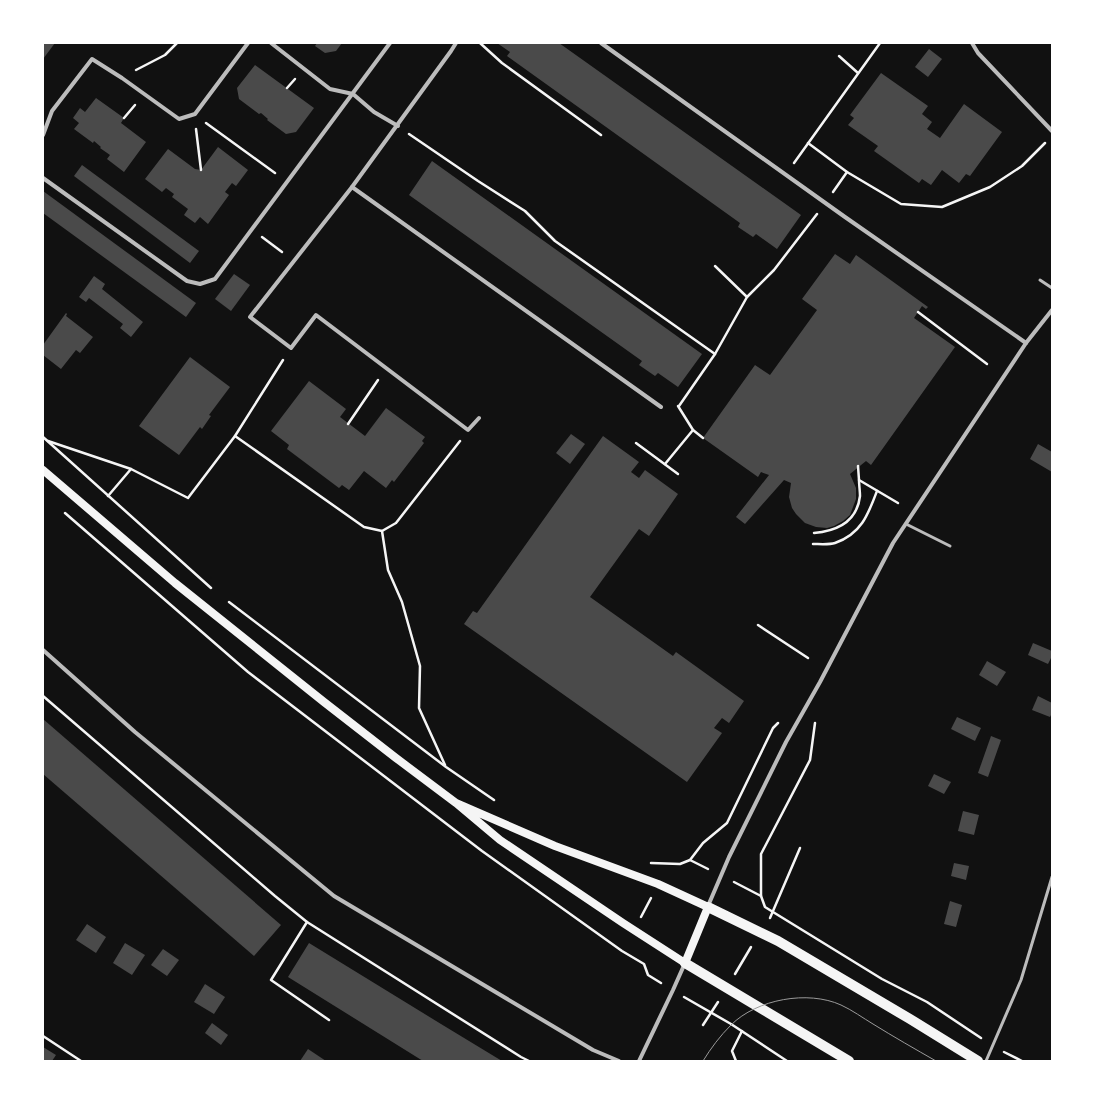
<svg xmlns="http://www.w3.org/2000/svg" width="1095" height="1104" font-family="'Public Sans',sans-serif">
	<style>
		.building { fill: #4a4a4a }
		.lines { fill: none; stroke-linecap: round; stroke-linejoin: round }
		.path { stroke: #f5f5f5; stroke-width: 2.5 }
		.service { stroke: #bcbcbc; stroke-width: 3 }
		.minor { stroke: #bcbcbc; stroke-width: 4 }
		.secondary { stroke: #f5f5f5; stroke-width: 8 }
		.primary { stroke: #f5f5f5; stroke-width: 10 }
		.tram { stroke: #9a9a9a; stroke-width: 1 }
	</style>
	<rect width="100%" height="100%" fill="#111"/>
	<g class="building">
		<polygon points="43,43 55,43 43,59"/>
		<polygon points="317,43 342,43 336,51 325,53 315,46"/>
		<polygon points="497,43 559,43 801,215 777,249 756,234 753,237 738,227 740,223 507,56 510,52"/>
		<polygon points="929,49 942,59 928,77 915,67"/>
		<polygon points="255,65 314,108 296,132 286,134 267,120 268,119 261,113 259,114 239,99 237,88"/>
		<polygon points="881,73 928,106 922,114 932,122 927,129 940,138 964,104 1002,132 970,176 966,174 959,183 942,170 931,185 922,179 919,183 874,151 878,146 848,125 854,118 850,115"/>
		<polygon points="96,98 124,118 121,123 146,142 124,172 107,159 110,155 100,148 101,147 94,141 93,143 74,129 79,123 73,118 80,108 85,112"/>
		<polygon points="218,147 248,170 236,186 232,183 225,192 229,195 208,224 200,217 195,223 184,215 188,209 172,197 174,194 166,188 162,192 145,179 168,149 195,169 201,170"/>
		<polygon points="432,161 702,354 678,387 658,373 655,376 639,365 642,361 409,195"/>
		<polygon points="82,165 199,251 190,263 74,176"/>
		<polygon points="43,191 196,303 186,317 43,213"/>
		<polygon points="835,254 850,264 856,255 928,307 926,309 922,306 914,318 955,347 871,465 866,461 850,474 856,488 856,499 850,515 843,521 834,526 827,528 816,527 805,523 796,514 792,508 789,497 791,483 784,480 745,524 736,517 769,475 761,472 758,477 703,438 755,365 770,375 817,310 802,299"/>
		<polygon points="234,274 250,285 231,311 215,299"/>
		<polygon points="94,276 105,284 102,289 143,322 131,337 120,328 123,324 89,298 86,302 79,297"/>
		<polygon points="66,313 67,314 66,316 93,337 80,353 76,350 61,369 43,355 43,345"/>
		<polygon points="190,357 230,387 209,415 211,416 202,429 200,427 179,455 139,426"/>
		<polygon points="309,381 346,409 340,417 365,436 386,408 425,437 422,441 424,443 394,482 392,480 386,488 364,471 349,490 342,485 339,488 287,449 289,445 271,431"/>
		<polygon points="571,434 585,444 570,464 556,453"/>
		<polygon points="603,436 639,462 631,472 639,478 645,470 678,494 649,536 639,529 590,597 673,656 676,652 744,701 729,723 722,718 714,728 722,733 687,782 464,624 473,611 477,613"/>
		<polygon points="1038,444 1052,452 1052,472 1030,459"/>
		<polygon points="1033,643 1052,651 1052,656 1048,664 1028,655"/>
		<polygon points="987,661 1006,672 997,686 979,675"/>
		<polygon points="1038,696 1052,703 1052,713 1050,717 1032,710"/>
		<polygon points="957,717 981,728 975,741 951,729"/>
		<polygon points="43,719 281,925 254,956 43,774"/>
		<polygon points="991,736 1001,740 988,777 978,773"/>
		<polygon points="934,774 951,782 944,794 928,786"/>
		<polygon points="963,811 979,815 974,835 958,831"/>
		<polygon points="954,863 969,866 966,880 951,876"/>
		<polygon points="950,901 962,905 956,927 944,924"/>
		<polygon points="87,924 106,937 96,953 76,940"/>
		<polygon points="125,943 145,955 132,975 113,963"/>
		<polygon points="309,943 441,1024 502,1061 423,1061 288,977"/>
		<polygon points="163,949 179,960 167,976 151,965"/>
		<polygon points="205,984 225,997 214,1014 194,1002"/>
		<polygon points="212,1023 228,1035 221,1045 205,1033"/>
		<polygon points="43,1047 56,1055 52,1061 43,1061"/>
		<polygon points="308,1049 326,1061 300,1061"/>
	</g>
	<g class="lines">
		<g class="path">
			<polyline points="480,43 502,63 601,135"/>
			<polyline points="839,56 858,73"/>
			<polyline points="136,70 165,55 177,43"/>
			<polyline points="287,88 295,79"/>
			<polyline points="124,118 135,105"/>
			<polyline points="206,123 275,173"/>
			<polyline points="196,129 201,170"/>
			<polyline points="409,134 478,181 525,211 555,241 715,354"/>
			<polyline points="808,143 847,172 901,204 942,207 990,187 1022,166 1045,143"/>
			<polyline points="794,163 880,43"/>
			<polyline points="833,192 847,172"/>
			<polyline points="262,237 282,252"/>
			<polyline points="715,266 747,297"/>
			<polyline points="918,312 987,364"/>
			<polyline points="679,406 715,354 747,297 774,270 817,214"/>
			<polyline points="348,424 378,380"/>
			<polyline points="693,430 703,438"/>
			<polyline points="235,436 364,527 382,531 396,523 460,441"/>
			<polyline points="43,437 211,588"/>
			<polyline points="48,441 131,469"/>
			<polyline points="636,443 678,474"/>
			<polyline points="665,464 693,430 678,406"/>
			<polyline points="858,466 859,480 898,503"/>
			<polyline points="108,496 131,469 188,498 235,436 283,360"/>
			<polyline points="65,513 248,672 482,851 622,951 644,964 648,975 661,983"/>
			<polyline points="382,531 388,570 402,602 420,666 419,708 445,765"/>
			<path d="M814 533C837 531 857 522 860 496 860 491 859 485 859 480"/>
			<path d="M813 544C819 544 829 545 835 543 861 534 868 515 877 491"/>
			<polyline points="229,602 446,767 494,800"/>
			<polyline points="758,625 808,658"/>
			<polyline points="43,696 275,896 307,922 521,1057 529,1061"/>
			<polyline points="690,860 708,869"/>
			<polyline points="651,863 680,864 690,860 703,843 727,823 773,728 778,723"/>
			<polyline points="734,882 761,896 765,907 773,912 882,979 927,1002 981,1038"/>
			<polyline points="761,896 761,854 810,760 815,723"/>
			<polyline points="641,917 651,898"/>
			<polyline points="770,918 800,848"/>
			<polyline points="307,922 271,980 329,1020"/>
			<polyline points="735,974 751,947"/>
			<polyline points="684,997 731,1024 787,1061"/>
			<polyline points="703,1025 718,1002"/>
			<polyline points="43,1036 81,1061"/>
			<polyline points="1004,1052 1022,1061"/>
			<polyline points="736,1061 732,1051 742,1031"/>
		</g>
		<g class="service">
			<polyline points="1040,280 1052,288"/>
			<polyline points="906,524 950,546"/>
			<polyline points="986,1061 1021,980 1052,877"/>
		</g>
		<g class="minor">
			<polyline points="271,43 330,89 353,94 374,112 398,126"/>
			<polyline points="456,43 451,51 352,187 250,317 291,348 316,315 468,430 479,418"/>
			<polyline points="601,43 845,217 1026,343"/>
			<polyline points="972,43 978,53 1052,131"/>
			<polyline points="43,135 52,111 92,59 122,78 179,119 195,114 248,43"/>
			<polyline points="43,178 187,281 200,284 215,279 390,43"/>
			<polyline points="352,187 661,407"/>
			<polyline points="43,650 135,732 334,896 593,1050 619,1061"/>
			<polyline points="708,906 729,857 786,742 820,682 893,543 1026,343 1052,310"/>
			<polyline points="639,1061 673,990 685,963"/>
		</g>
		<polyline class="secondary" points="43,470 175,583 324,702 396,758 456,803 500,840 623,923 685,963 708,907 658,884 555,846 456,803"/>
		<g class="primary">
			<polyline points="708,907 778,941 910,1019 978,1061"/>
			<polyline points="685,963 849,1061"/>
		</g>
		<path class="tram" d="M703 1061C711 1048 720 1036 731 1025 757 999 808 990 841 1005 852 1010 863 1018 873 1024 894 1037 915 1049 936 1061"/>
	</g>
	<rect width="1095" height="1104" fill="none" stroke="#ffffff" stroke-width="88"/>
</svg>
